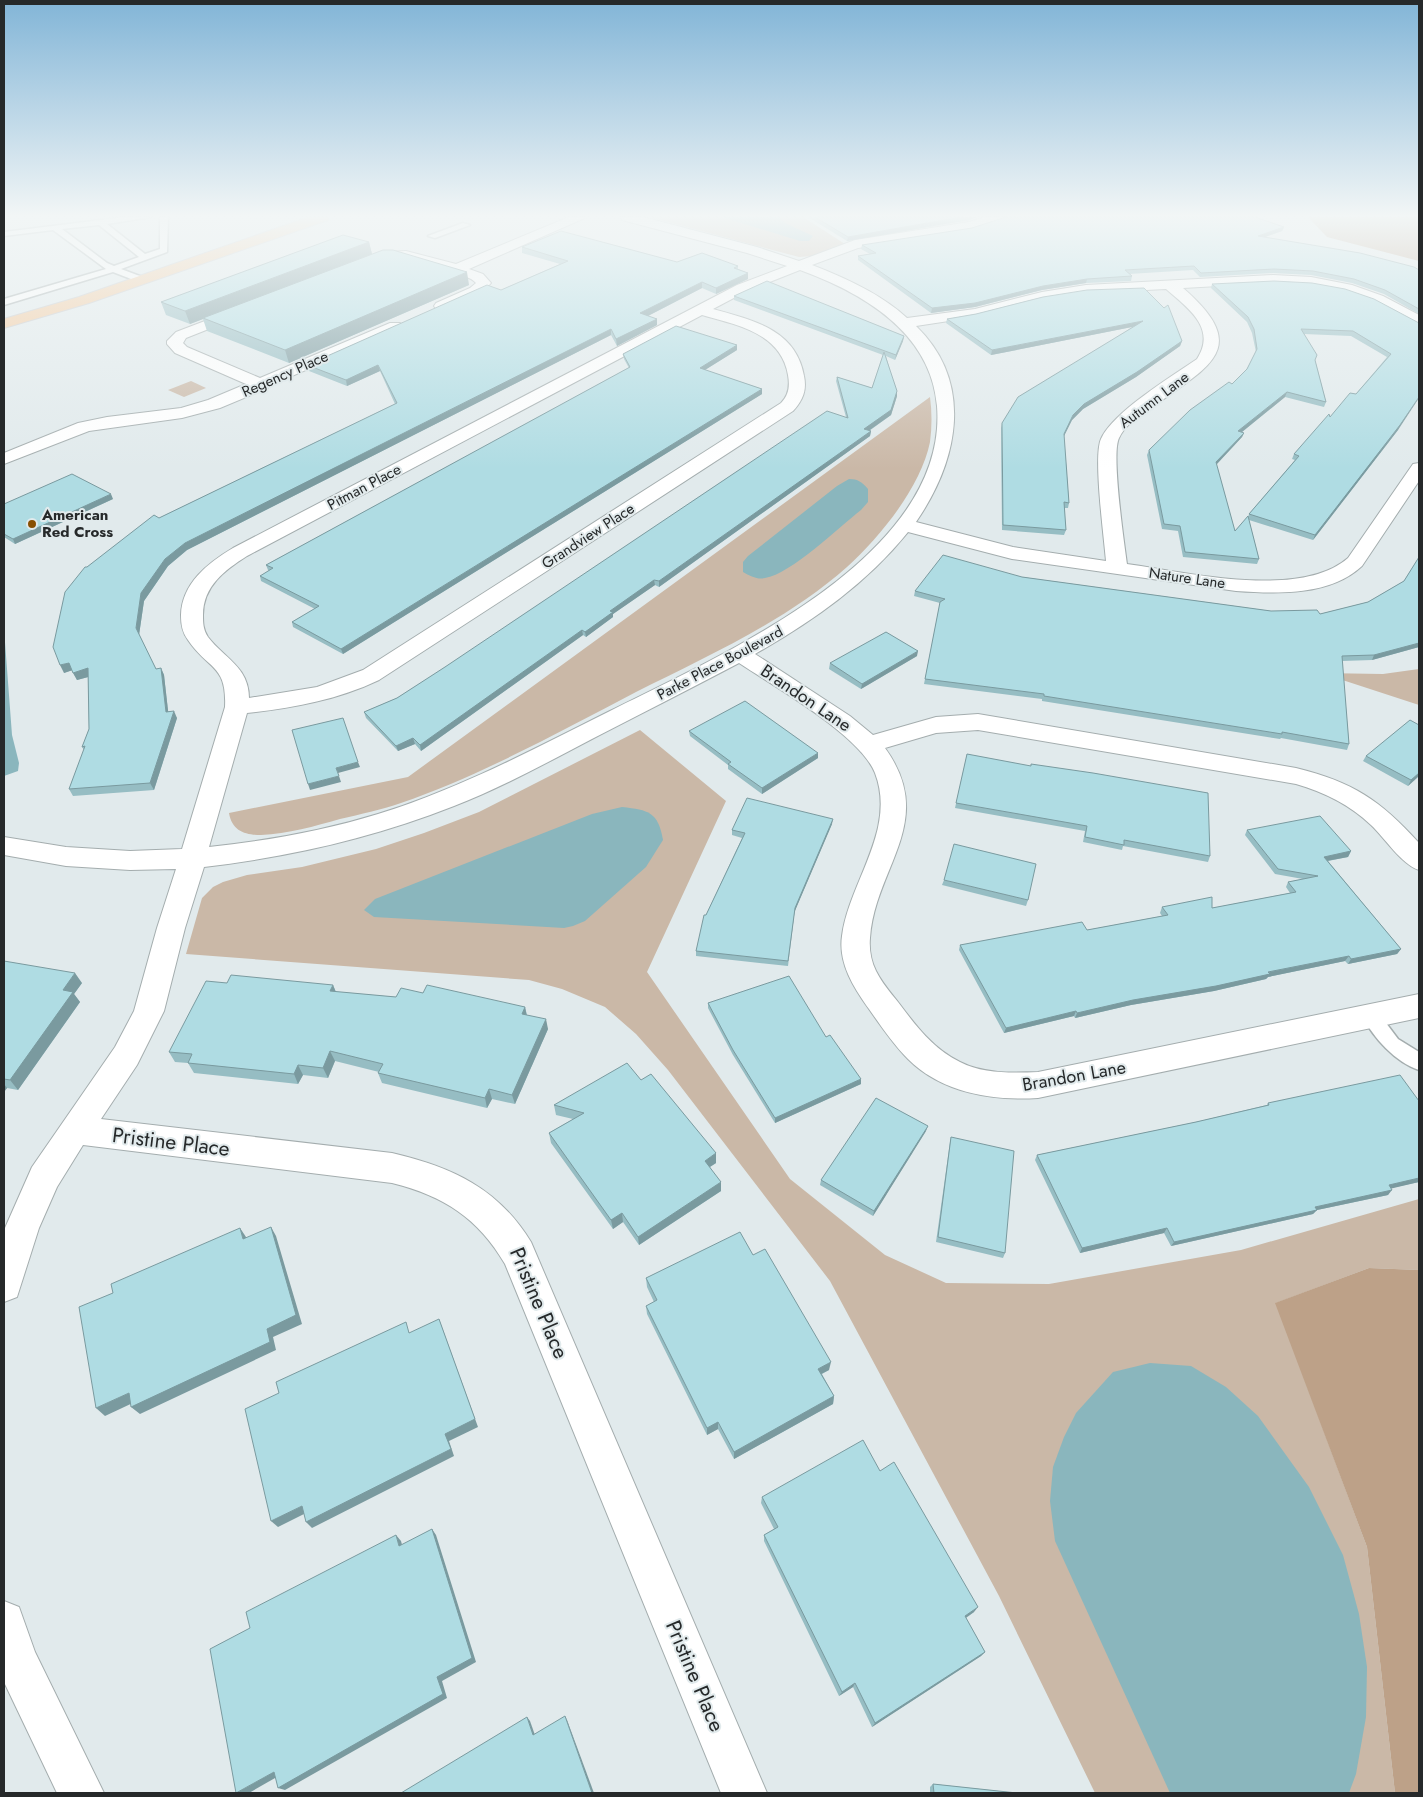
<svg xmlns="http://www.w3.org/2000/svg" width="1423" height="1797" font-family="Jost,sans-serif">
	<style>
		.green { fill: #cab8a7 }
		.forest { fill: #bda188 }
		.water { fill: #8ab6bd }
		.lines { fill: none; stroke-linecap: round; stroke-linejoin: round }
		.service-casing { stroke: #a4adae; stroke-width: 3 }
		.minor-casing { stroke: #a4adae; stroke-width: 2 }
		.primary-casing { stroke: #c7c7c8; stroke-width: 2 }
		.service { fill: #fff; fill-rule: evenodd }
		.minor { fill: #fff; fill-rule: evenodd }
		.primary { fill: #f4c798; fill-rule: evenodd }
		.wall { fill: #96bdc3; fill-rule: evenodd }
		.shaded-wall { fill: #7a9a9f }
		.building { fill: #afdce3; stroke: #7a9a9f }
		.poi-dot { fill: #885003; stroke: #e1eaec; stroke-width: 2 }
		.labels { text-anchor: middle; stroke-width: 4; stroke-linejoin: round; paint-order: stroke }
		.far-street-label { font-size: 15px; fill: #26292a; stroke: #e1eaec }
		.far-poi-label { font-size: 15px; font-weight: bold; fill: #26292a; stroke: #e1eaec; text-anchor: start }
		.street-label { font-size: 18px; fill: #26292a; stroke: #e1eaec }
		.near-street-label { font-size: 21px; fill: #26292a; stroke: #e1eaec }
	</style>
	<rect width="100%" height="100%" fill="#e1eaec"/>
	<g class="green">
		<polygon points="649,217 803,217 845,244 813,256 799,257"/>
		<polygon points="191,381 206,388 184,397 168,390"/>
		<path d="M930 397C932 412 932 427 930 442 921 487 880 537 847 567 786 621 708 656 636 692 561 731 480 776 401 803 381 810 361 814 340 819 315 826 288 834 261 835 245 835 232 831 229 813L408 777Z"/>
		<polygon points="1419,669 1419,705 1321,673 1383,674"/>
		<polygon points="640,730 726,801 647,972 790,1179 885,1255 946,1283 1049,1284 1241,1250 1419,1199 1419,1270 1369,1268 1276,1303 1367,1547 1395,1793 1095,1793 999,1596 830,1281 668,1070 636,1034 605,1007 562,989 529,980 186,954 202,898 213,887 223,882 247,875 302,867 376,849 424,833 479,812"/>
	</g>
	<g class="forest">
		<polygon points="1308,217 1419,217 1419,261 1327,237"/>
		<polygon points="1369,1268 1419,1270 1419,1793 1395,1793 1367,1547 1275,1303"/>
	</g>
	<g class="water">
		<polygon points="722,217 778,217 785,223 813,236 809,241 800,241"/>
		<path d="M849 479C858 479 862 482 868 489V502L861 510C839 527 791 574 765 578 758 580 750 576 743 572V562L748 556 837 486Z"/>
		<polygon points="4,629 12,735 19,763 18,771 4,776"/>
		<path d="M622 807C649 810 658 812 663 840L646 867 585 921 573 926 564 928 374 917 364 910 375 899 592 814Z"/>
		<polygon points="1150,1363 1191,1366 1226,1387 1258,1416 1309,1487 1343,1555 1359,1614 1367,1667 1366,1717 1356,1774 1349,1793 1170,1793 1055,1541 1050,1501 1053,1467 1064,1437 1076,1413 1113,1372"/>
	</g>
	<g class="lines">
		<g class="service-casing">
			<g id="service">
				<path d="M125 217H151L107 224 145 254 160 249V217H168L167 252 121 269 145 278V282H139L113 272 4 305V299L106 269 53 230 4 236V232ZM99 225 139 257 114 266 107 263 62 229Z"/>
				<polygon points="463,223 470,225 435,238 428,236"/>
				<path d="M1371 1009 1377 1011 1398 1039 1419 1052V1070C1395 1062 1374 1038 1362 1016L1365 1011Z"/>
			</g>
		</g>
		<g class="minor-casing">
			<g id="minor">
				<path d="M569 217H587L469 269 483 274 491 283 480 294 441 310 436 309 434 306 436 303 470 288 476 283C471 277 462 276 455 273 428 263 403 256 375 263L368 259 370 256 386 252 406 251 456 264Z"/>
				<path d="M621 217H643L757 247 799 261 855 240 969 222 985 217H1006L1005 220 971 230 858 248 812 265C846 278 881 294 907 318L975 309 1042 292 1086 285 1273 275 1311 277 1352 285 1383 296 1419 315V326L1373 302 1344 292 1311 285 1273 283 1183 288C1256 351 1204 368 1149 410 1137 418 1125 425 1119 438 1111 454 1124 541 1127 564 1186 572 1300 600 1348 558L1413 464 1419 463V481L1362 566C1330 596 1277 594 1236 591L1012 559 908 532C866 584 813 621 755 654L850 716 873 735 936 717 978 714 1296 768C1353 782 1380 800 1419 843V870C1401 864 1385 838 1371 825 1350 805 1324 792 1296 784L978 730 936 733 885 748C938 821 875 867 870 938 869 949 871 961 876 971 882 983 890 992 898 1002 916 1026 933 1049 960 1062 983 1074 1012 1073 1038 1072L1419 994V1018L1038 1098C993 1101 942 1093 908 1059 893 1044 881 1026 869 1009 854 988 838 963 842 936 849 882 897 830 875 773 860 735 775 687 739 663 690 689 640 714 590 740 546 763 501 788 454 806 373 838 289 857 204 867L185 928 164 1011 137 1065 101 1119 392 1153C452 1167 498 1188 531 1242L767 1793H721L505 1264C478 1218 444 1196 392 1183L83 1145 57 1187 39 1228 17 1297 4 1302 5 1228 32 1167 115 1047 134 1011 157 928 176 869 130 870 66 866 4 855V837L66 847 130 851 182 849 225 707C227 664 208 670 188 640 182 632 181 624 181 615 182 583 208 563 233 548L737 285 787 266 747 253 622 220ZM800 270C863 293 931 332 937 406 949 557 721 655 610 711 534 749 459 789 378 814 323 831 266 841 209 847L247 713C293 708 337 700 379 680L793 411C803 400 807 390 804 376 796 329 752 320 713 309L747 291ZM1166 289C1188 308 1217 328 1197 359 1171 377 1113 412 1101 439 1093 456 1104 537 1106 561L1013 547 916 522C958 461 975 383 916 326L975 317 1042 300 1086 293ZM702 315C737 325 781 333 788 375 790 386 789 395 781 403L363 670 317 687 249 698C249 667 224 658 208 637 203 630 203 622 203 615 203 586 225 570 247 556Z"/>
				<polygon points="239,308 244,309 246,312 244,315 186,338 183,343 187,347 260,378 390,323 400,323 403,326 400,329 269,386 268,388 220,408 182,418 89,431 4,464 4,453 78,423 107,417 181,408 208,400 246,384 175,353 167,344 167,341 176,332"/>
				<polygon points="4,1601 19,1607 35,1652 104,1793 57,1793 4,1682"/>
			</g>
		</g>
		<g class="primary-casing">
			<polygon id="primary" points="309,217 329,217 328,220 89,303 4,328 4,319 79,297"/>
		</g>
		<use href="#service" class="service"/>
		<use href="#minor" class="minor"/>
		<use href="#primary" class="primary"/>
	</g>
	<g class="wall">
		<polygon points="808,217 977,217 969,220 847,241"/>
		<polygon points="1284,227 1282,231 1265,237 1419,270 1419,314 1384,294 1352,283 1311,275 1273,273 1200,277 1193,270 1129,274 1132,276 1131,281 1086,283 1042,290 975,307 931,313 858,260 858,256 870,254 861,249 862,245"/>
		<polygon points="369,242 372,254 469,285 289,363 207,331 203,319 190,324 166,315 161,302"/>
		<polygon points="522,247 677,262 738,266 738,269 748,273 748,279 716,294 702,288 648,316 657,325 617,346 611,335 187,550 168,566 144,601 139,635 156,669 161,668 164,675 168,711 177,718 154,790 73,796 69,789 84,750 82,747 89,729 88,677 77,680 72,670 64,673 87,567 159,518 395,404 380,371 347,386 309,371 307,365 501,290 560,264 522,253"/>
		<path d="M1212 284 1419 323 1398 430 1313 540 1249 520 1259 559 1257 564 1183 557 1178 531 1162 529 1147 455 1149 450 1232 384 1247 369 1256 352 1252 333 1247 322 1211 288ZM1304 334 1351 336 1387 357 1356 394 1330 417 1294 454 1292 459 1295 460 1249 514 1248 517 1235 531 1216 465 1242 437 1244 433 1242 432 1285 397 1324 407 1326 402 1315 360Z"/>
		<polygon points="734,296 904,336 903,341 895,360 886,356 897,396 891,415 869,431 871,431 870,436 659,587 655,585 613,614 613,617 586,637 583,635 421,751 415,744 398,751 366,718 364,712 397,698 846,417 836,381 837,377 872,388 883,355 734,300"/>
		<polygon points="1043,297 1182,341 1180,346 1136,377 1083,409 1072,420 1064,436 1069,503 1068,508 1064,508 1066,530 1064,535 1002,530 1001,428 1002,423 1132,327 991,355 946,323 947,319 976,314"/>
		<polygon points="737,350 705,370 762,389 762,394 343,654 293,627 292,622 315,609 261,581 260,576 269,571 268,570 266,565 629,368 624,359 623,354"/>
		<polygon points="113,499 15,544 4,537 4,504"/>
		<polygon points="1419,557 1419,647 1372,660 1342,661 1349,744 1347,750 1281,738 1280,739 1042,701 1042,699 924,684 940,603 914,596 915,591 1022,577 1271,611 1320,614 1368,602 1404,581"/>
		<polygon points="917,656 861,689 829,669 830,663"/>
		<polygon points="1419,725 1419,776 1408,786 1363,761 1366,756"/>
		<polygon points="689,731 818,758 762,794 728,769 728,765 690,736"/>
		<polygon points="967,754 1210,856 1208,862 1123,846 1122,850 1083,842 1085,831 955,808"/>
		<polygon points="832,824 794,913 788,966 696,956 696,951 706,915 742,838 732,835 732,830"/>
		<polygon points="1247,830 1351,851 1348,857 1328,861 1401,949 1397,954 1348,964 1345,961 1268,977 1266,979 1214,991 1131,1005 1075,1018 1074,1016 1004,1033 959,950 960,945 1087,930 1162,916 1160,913 1162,907 1212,908 1290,893 1286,887 1288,882 1303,879 1275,874 1245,835"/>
		<polygon points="944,880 1028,900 1026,906 942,885"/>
		<polygon points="4,961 82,983 74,994 80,1002 18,1090 7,1088 4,1092"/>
		<polygon points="227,983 333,985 336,992 396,997 423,993 525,1007 527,1015 548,1029 515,1104 492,1099 487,1108 382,1083 378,1073 379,1072 335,1061 328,1078 303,1075 298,1084 194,1073 188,1063 175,1062 169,1052"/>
		<polygon points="708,1003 826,1037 861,1084 775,1123 733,1055 708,1008"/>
		<polygon points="641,1080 716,1163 710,1167 721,1191 639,1245 623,1222 613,1229 551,1143 549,1133 573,1119 556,1115 554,1105"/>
		<polygon points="1419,1101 1419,1182 1391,1188 1388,1195 1317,1210 1313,1214 1171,1246 1164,1233 1080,1253 1035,1160 1037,1155 1196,1122 1267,1105 1268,1103"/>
		<polygon points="926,1131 873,1216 820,1185 821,1180"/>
		<polygon points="951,1137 1005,1253 1003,1258 936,1242 950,1142"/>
		<polygon points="753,1255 829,1370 822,1374 834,1396 833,1404 734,1459 718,1429 707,1435 647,1314 646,1306 654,1302 647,1287 646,1278"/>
		<polygon points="880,1471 974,1612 966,1618 985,1652 981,1656 872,1727 853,1687 839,1696 764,1541 764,1535 774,1529 761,1503 762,1497"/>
		<polygon points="933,1784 1017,1793 930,1793 930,1787"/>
	</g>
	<g class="shaded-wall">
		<polygon points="961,217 977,217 969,220 847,241 848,237"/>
		<polygon points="1284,227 1282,231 1257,240 1258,236"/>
		<polygon points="369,242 372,254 203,318 203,319 190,324 185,311"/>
		<polygon points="467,272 469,285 289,363 285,350"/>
		<polygon points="748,273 748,279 716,294 716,288"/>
		<polygon points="1087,279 1086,283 1042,290 975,307 931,313 932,308 1043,286"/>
		<polygon points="702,282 702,288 640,320 640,313"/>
		<polygon points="657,319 657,325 617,346 616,339"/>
		<polygon points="1143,321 1142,325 991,355 992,350"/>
		<polygon points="611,329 611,335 187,550 168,566 144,601 139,635 136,628 141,593 165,559 185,543"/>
		<polygon points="904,336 903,341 895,360 896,355"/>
		<polygon points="1182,341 1180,346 1136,377 1083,409 1072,420 1063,438 1064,434 1073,415 1084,404"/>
		<polygon points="737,345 737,350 700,373 700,368"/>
		<polygon points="378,365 380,371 347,386 346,380"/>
		<polygon points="762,389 762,394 343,654 341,649"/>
		<polygon points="897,391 897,396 891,415 864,434 864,429"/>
		<polygon points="1287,392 1285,397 1237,436 1238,431"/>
		<polygon points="1419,397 1419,398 1398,430 1313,540 1315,535"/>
		<polygon points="871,431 870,436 659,587 659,581"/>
		<polygon points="1244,433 1242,437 1214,467 1216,462"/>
		<polygon points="111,494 113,499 15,544 13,539"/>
		<polygon points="654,580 655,585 613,614 613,617 586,637 585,632 610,611"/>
		<polygon points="582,630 583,635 421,751 420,745"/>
		<polygon points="1419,643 1419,647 1372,660 1374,655"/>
		<polygon points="918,651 917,656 861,689 862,684"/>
		<polygon points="69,663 73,670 64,673 60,665"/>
		<polygon points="88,668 92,676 77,680 73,673"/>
		<polygon points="161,668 164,675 169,719 166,712"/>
		<polygon points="174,711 177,718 154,790 150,783"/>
		<polygon points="413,738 415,744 398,751 396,746"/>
		<polygon points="818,753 818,758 762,794 762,788"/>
		<polygon points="358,762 360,767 338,773 336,768"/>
		<polygon points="1419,773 1419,776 1408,786 1411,780"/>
		<polygon points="339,776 341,782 310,790 308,784"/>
		<polygon points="833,819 832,824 794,913 788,966 795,908"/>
		<polygon points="1351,851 1348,857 1321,862 1324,857"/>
		<polygon points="1401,949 1397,954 1348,964 1351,959"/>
		<polygon points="1349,956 1345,961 1268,977 1266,979 1214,991 1131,1005 1075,1018 1077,1013 1133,1000"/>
		<polygon points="75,973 82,983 74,994 80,1002 18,1090 10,1080 63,990"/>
		<polygon points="333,985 337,995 330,991"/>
		<polygon points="525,1007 527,1017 522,1014"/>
		<polygon points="1076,1011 1074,1016 1004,1033 1006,1028"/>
		<polygon points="546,1019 548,1029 515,1104 512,1095"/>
		<polygon points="330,1051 335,1061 328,1078 323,1068"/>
		<polygon points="298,1065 303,1075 298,1084 294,1074"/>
		<polygon points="861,1079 861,1084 775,1123 775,1118"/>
		<polygon points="4,1084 7,1088 4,1092"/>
		<polygon points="489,1089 492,1099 487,1108 485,1098"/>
		<polygon points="928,1126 926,1131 873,1216 874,1211"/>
		<polygon points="716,1153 716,1163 705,1170 705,1161"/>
		<polygon points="1419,1178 1419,1182 1385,1190 1389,1185"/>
		<polygon points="721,1182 721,1191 639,1245 638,1237"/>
		<polygon points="1392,1190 1388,1195 1317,1210 1313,1214 1171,1246 1174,1242 1315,1207"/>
		<polygon points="622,1213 623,1222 613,1229 611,1220"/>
		<polygon points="271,1227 276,1236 302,1324 273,1337 276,1350 140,1414 131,1407 267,1329"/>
		<polygon points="240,1228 246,1237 249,1248 243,1239"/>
		<polygon points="1167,1228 1164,1233 1080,1253 1082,1248"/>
		<polygon points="439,1319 478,1427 449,1441 454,1456 312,1528 306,1522 445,1434"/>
		<polygon points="831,1362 829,1370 817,1376 818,1369"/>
		<polygon points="129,1393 137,1401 105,1416 96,1408"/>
		<polygon points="834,1396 833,1404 734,1459 734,1452"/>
		<polygon points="718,1422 718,1429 707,1435 707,1428"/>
		<polygon points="302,1506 308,1512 278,1527 271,1521"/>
		<polygon points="432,1529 436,1535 476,1662 442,1681 447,1698 285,1790 278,1788"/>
		<polygon points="396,1535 401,1541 404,1552 399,1546"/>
		<polygon points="978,1607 974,1612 961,1621 965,1616"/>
		<polygon points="985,1652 981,1656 872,1727 875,1723"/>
		<polygon points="855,1683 853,1687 839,1696 842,1692"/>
		<polygon points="565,1716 567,1720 594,1793 592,1793"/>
		<polygon points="527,1717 530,1721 536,1738 533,1735"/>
		<polygon points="274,1772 282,1774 249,1793 236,1793"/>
	</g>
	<g class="building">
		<polygon points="815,217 961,217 848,237"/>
		<polygon points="1006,217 1255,217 1284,227 1258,236 1360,253 1414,267 1419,270 1419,309 1385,290 1354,279 1313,271 1274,269 1201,273 1194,266 1125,270 1132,276 1087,279 1043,286 975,303 932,308 858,256 876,253 862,245 972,228"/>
		<polygon points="561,231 677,262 702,253 738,266 734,268 748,273 716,288 702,282 640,313 657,319 616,339 611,329 185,543 165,559 141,593 136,628 156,669 161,668 166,712 174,711 150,783 69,789 85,746 82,747 89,729 88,668 73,673 69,663 60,665 53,647 65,592 85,567 87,567 154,515 159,518 397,403 378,365 346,380 307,365 487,285 501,290 568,261 522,247"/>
		<polygon points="343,235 369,242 185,311 161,302"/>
		<polygon points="383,250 393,250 467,272 285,350 203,318"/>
		<polygon points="767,281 904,336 896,355 734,296"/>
		<polygon points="1274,281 1312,283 1345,289 1374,299 1419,323 1419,397 1400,425 1315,535 1249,514 1299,456 1294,454 1329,414 1330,417 1350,393 1356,394 1391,354 1353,331 1301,329 1317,355 1315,360 1326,402 1287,392 1238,431 1244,433 1216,462 1235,531 1248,516 1259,559 1185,552 1180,526 1164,524 1149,450 1190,410 1229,382 1232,384 1247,369 1257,349 1254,329 1248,317 1212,284"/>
		<polygon points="1144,288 1164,308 1168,305 1182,341 1137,372 1084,404 1073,415 1064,434 1069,503 1064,502 1066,530 1003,525 1002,423 1018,397 1143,321 992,350 947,319 976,314 1043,297 1087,290"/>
		<polygon points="676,326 737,345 700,368 762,389 341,649 292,622 319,606 260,576 273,568 266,565 630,367 623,354"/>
		<polygon points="884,352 897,391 891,410 864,429 871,431 659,581 654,580 610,611 613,612 585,632 582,630 420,745 413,738 396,746 364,712 397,698 445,667 827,411 848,418 837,377 872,388"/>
		<polygon points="72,474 111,494 13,539 4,534 4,504"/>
		<polygon points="943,555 1022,577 1271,611 1317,610 1320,614 1368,602 1404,581 1419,557 1419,643 1374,655 1342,656 1349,744 1282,732 1282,734 1044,696 1044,694 925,679 940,602 945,599 915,591"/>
		<polygon points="886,632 918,651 862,684 830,663"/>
		<polygon points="745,701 818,753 762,788 728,764 731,762 689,731"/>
		<polygon points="343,718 358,762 336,768 339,776 308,784 292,730"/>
		<polygon points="1410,720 1419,725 1419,773 1411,780 1366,756"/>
		<polygon points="967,754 1031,766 1031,764 1093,773 1208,793 1210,856 1124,840 1124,845 1085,837 1087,826 956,803"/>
		<polygon points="747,798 833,819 795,908 788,961 696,951 704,915 706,915 745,833 732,830"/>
		<polygon points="1320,816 1351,851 1324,857 1401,949 1351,959 1349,956 1268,972 1270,974 1216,986 1133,1000 1077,1013 1076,1011 1006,1028 960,945 1082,922 1087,930 1168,915 1162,907 1212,897 1212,908 1296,892 1288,882 1318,876 1278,869 1247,830"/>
		<polygon points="954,844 1036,864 1028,900 944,880"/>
		<polygon points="4,961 75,973 63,990 73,992 10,1080 4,1079"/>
		<polygon points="231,975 333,985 330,991 396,997 401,988 423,993 427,985 525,1007 522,1014 546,1019 512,1095 489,1089 485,1098 378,1073 383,1064 330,1051 323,1068 298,1065 294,1074 188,1063 192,1054 169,1052 206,981 227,983"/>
		<polygon points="789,976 826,1037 830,1035 861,1079 775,1118 733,1050 708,1003"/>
		<polygon points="627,1063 641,1080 651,1074 716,1153 705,1161 721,1182 638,1237 622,1213 611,1220 549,1133 584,1113 554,1105"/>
		<polygon points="1400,1075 1419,1101 1419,1178 1389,1185 1392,1190 1315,1207 1317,1210 1174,1242 1167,1228 1082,1248 1037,1155 1196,1122 1269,1105 1268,1103"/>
		<polygon points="876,1098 928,1126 874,1211 821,1180"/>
		<polygon points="951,1137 1014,1151 1005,1253 938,1237"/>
		<polygon points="271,1227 296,1315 267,1329 270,1342 131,1407 129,1393 96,1408 79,1307 113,1293 111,1284 240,1228 243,1239"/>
		<polygon points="740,1232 753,1255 765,1249 831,1362 818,1369 834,1396 734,1452 718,1422 707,1428 646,1306 657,1300 646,1278"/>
		<polygon points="439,1319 475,1419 445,1434 451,1449 306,1522 302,1506 271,1521 245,1409 279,1393 276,1382 406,1322 409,1333"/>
		<polygon points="863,1440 880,1471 894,1462 978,1607 965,1616 985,1652 875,1723 855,1683 842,1692 764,1535 778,1527 762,1497"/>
		<polygon points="432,1529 472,1658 437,1677 443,1694 278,1788 274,1772 236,1793 210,1649 250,1628 246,1612 396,1535 399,1546"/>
		<polygon points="565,1716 592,1793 401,1793 527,1717 533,1735"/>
		<polygon points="933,1784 1017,1793 934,1793"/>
	</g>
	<linearGradient id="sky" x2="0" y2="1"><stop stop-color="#82b5d7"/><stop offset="0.46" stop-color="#f2f6f6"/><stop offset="1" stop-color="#f2f6f6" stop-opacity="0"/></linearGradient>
	<rect width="1423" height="469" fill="url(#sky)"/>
	<circle class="poi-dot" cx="32" cy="524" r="5"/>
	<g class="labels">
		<g class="far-street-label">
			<text transform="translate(285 374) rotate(-24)" y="5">Regency Place</text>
			<text transform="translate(1154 400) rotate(-37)" y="5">Autumn Lane</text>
			<text transform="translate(364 487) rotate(-28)" y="5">Pitman Place</text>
			<text transform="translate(588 536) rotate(-33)" y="5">Grandview Place</text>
			<text transform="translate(1187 578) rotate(8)" y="5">Nature Lane</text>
			<text transform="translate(720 663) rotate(-28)" y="5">Parke Place Boulevard</text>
		</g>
		<g class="far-poi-label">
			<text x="42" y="520">American<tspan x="42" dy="17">Red Cross</tspan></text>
		</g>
		<g class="street-label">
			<text transform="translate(806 698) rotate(34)" y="6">Brandon Lane</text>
			<text transform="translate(1074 1076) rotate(-10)" y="6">Brandon Lane</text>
		</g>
		<g class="near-street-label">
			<text transform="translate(171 1142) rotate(7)" y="7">Pristine Place</text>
			<text transform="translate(539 1303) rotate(67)" y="7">Pristine Place</text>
			<text transform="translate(695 1676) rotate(67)" y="7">Pristine Place</text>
		</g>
	</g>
	<rect width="1423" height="1797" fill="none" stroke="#26292a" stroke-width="10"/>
</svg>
